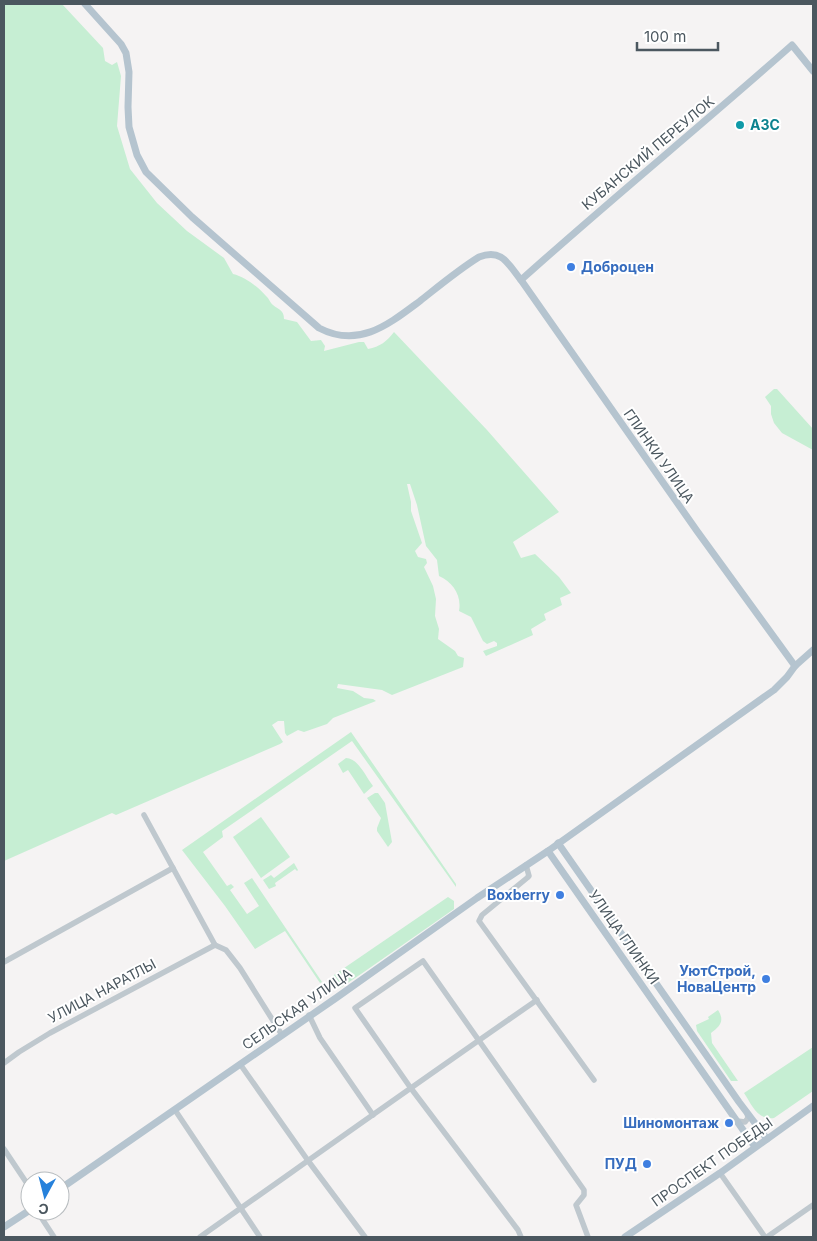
<svg xmlns="http://www.w3.org/2000/svg" width="817" height="1241" font-family="Inter,sans-serif">
	<style>
		.green { fill: #c6eed3 }
		.lines { fill: none; stroke-linecap: round; stroke-linejoin: round }
		.minor { stroke: #bfc8ce; stroke-width: 5.5 }
		.major { stroke: #b5c4cf; stroke-width: 7 }
		.culture-dot { fill: #0f9aa8; stroke: #fff; stroke-width: 2 }
		.shop-dot { fill: #3f7fe0; stroke: #fff; stroke-width: 2 }
		.labels { text-anchor: middle; stroke-width: 4; stroke-linejoin: round; paint-order: stroke }
		.culture-label { font-size: 14px; font-weight: bold; fill: #0d838f; stroke: #fff; text-anchor: start }
		.street-label { font-size: 14px; fill: #4b575f; stroke: #fff }
		.shop-label { font-size: 14px; font-weight: bold; fill: #366cbe; stroke: #fff; text-anchor: end }
	</style>
	<rect width="100%" height="100%" fill="#f5f3f3"/>
	<g class="green">
		<path d="M4 4H62L103 48 105 61 112 65 117 62 121 76 117 126 130 169 157 203 187 231 224 258 233 274C245 277 257 286 266 296 269 298 270 303 273 305 279 310 284 310 284 319L297 322 311 341 321 340 325 346 324 351 359 342H364L368 349C380 347 387 341 394 332L487 430 559 512 513 542 521 558 535 554 559 577 571 593 560 598 562 605 544 614 546 620 531 629 533 635 486 656 483 651 497 646V643L494 641 487 644 483 641 471 617 459 611C462 596 453 582 439 576L437 560 426 546 417 505 410 484H407L411 502V511L422 543 415 551 418 557 426 559 427 563 424 567 433 586 436 599 435 616 439 629 438 639 455 651 458 656 464 658 463 667 392 695 382 690 338 684 337 688 353 691 364 698 373 699 376 701 333 718 327 724 304 732 298 730 287 736 285 733 284 721H278L272 725 283 742 280 744 116 815 112 813 4 861Z"/>
		<polygon points="774,389 777,389 813,429 813,450 782,433 774,423 771,414 771,406 765,397"/>
		<polygon points="351,732 456,884 456,887 352,741 222,831 223,837 203,852 227,886 231,884 234,887 230,890 247,914 259,906 244,883 252,878 322,982 320,983 285,931 255,949 225,906 182,850"/>
		<path d="M346 758C358 758 366 777 373 786L364 794 348 770 343 773 338 764Z"/>
		<polygon points="375,793 378,793 385,803 392,842 388,847 377,831 377,828 381,818 367,798"/>
		<polygon points="261,817 290,857 261,878 233,837"/>
		<polygon points="294,863 298,870 297,871 295,869 275,883 276,886 269,889 263,880 271,875 274,878"/>
		<polygon points="448,897 454,901 454,909 361,974 340,988 334,989 330,983 331,977"/>
		<path d="M718 1010C725 1021 720 1026 711 1033L712 1043 738 1081H731L697 1031 696 1025 709 1019 708 1017Z"/>
		<path d="M813 1047V1091L774 1118C757 1120 752 1105 744 1093Z"/>
	</g>
	<g class="lines">
		<g class="minor">
			<polyline points="144,815 215,945 226,950 240,968 282,1035"/>
			<polyline points="526,865 529,876 527,878 482,915 479,921 594,1080"/>
			<polyline points="4,962 173,868"/>
			<polyline points="309,1015 320,1038 373,1115"/>
			<polyline points="4,1063 19,1052 50,1033 215,945"/>
			<polyline points="240,1064 309,1162 365,1237"/>
			<polyline points="175,1110 260,1237"/>
			<polyline points="737,1121 745,1122 748,1118 747,1113"/>
			<polyline points="4,1149 30,1188"/>
			<polyline points="720,1173 765,1237"/>
			<polyline points="37,1211 54,1237"/>
			<path d="M200 1237C312 1158 424 1078 537 1000"/>
			<polyline points="521,1237 518,1230 410,1087 355,1008 423,961 584,1190 584,1195 576,1205 588,1237"/>
			<polyline points="767,1237 813,1205"/>
		</g>
		<g class="major">
			<path d="M85 4 121 44 126 53 129 72 128 107 129 127 137 155 146 172 192 217 319 328C359 349 389 324 420 301 439 286 458 270 479 257 502 248 508 264 521 280L697 531 795 666"/>
			<path d="M521 280C610 200 702 125 792 45L813 71"/>
			<polyline points="558,843 739,1102 767,1139"/>
			<polyline points="548,851 755,1147"/>
			<polyline points="60,1189 336,998 477,898 548,851 774,690 787,677 795,666 813,650"/>
			<polyline points="4,1227 30,1210"/>
			<polyline points="625,1237 720,1173 813,1106"/>
		</g>
	</g>
	<circle class="culture-dot" cx="740" cy="125" r="5"/>
	<g class="shop-dot">
		<circle cx="571" cy="267" r="5"/>
		<circle cx="560" cy="895" r="5"/>
		<circle cx="766" cy="979" r="5"/>
		<circle cx="729" cy="1123" r="5"/>
		<circle cx="647" cy="1164" r="5"/>
	</g>
	<g class="labels">
		<g class="culture-label">
			<text x="750" y="130">АЗС</text>
		</g>
		<g class="street-label">
			<text transform="translate(648 153) rotate(-40)" y="5">КУБАНСКИЙ ПЕРЕУЛОК</text>
			<text transform="translate(659 456) rotate(55)" y="5">ГЛИНКИ УЛИЦА</text>
			<text transform="translate(624 937) rotate(55)" y="5">УЛИЦА ГЛИНКИ</text>
			<text transform="translate(102 991) rotate(-28)" y="5">УЛИЦА НАРАТЛЫ</text>
			<text transform="translate(297 1009) rotate(-35)" y="5">СЕЛЬСКАЯ УЛИЦА</text>
			<text transform="translate(712 1162) rotate(-35)" y="5">ПРОСПЕКТ ПОБЕДЫ</text>
		</g>
		<g class="shop-label">
			<text x="581" y="272" text-anchor="start">Доброцен</text>
			<text x="550" y="900">Boxberry</text>
			<text x="756" y="976">УютСтрой,<tspan x="756" dy="16">НоваЦентр</tspan></text>
			<text x="719" y="1128">Шиномонтаж</text>
			<text x="637" y="1169">ПУД</text>
		</g>
	</g>
	<rect width="817" height="1241" fill="none" stroke="#4b575f" stroke-width="10"/>
	<g transform="translate(45 1196) rotate(187)"><circle r="24" fill="#ffffff" stroke="#b7bcbf"/>
	<path d="M0-4L9 19L0 12L-9 19Z" fill="#2681db"/>
	<text y="-8" font-size="14" font-weight="bold" text-anchor="middle" fill="#4b575f">С</text>
	</g>
	<path d="M637 42v8h81v-8" fill="none" stroke="#4b575f" stroke-width="2.5"/>
	<text x="644" y="42" font-size="15" fill="#4b575f" stroke="#ffffff" stroke-width="4" paint-order="stroke">100 m</text>
</svg>
